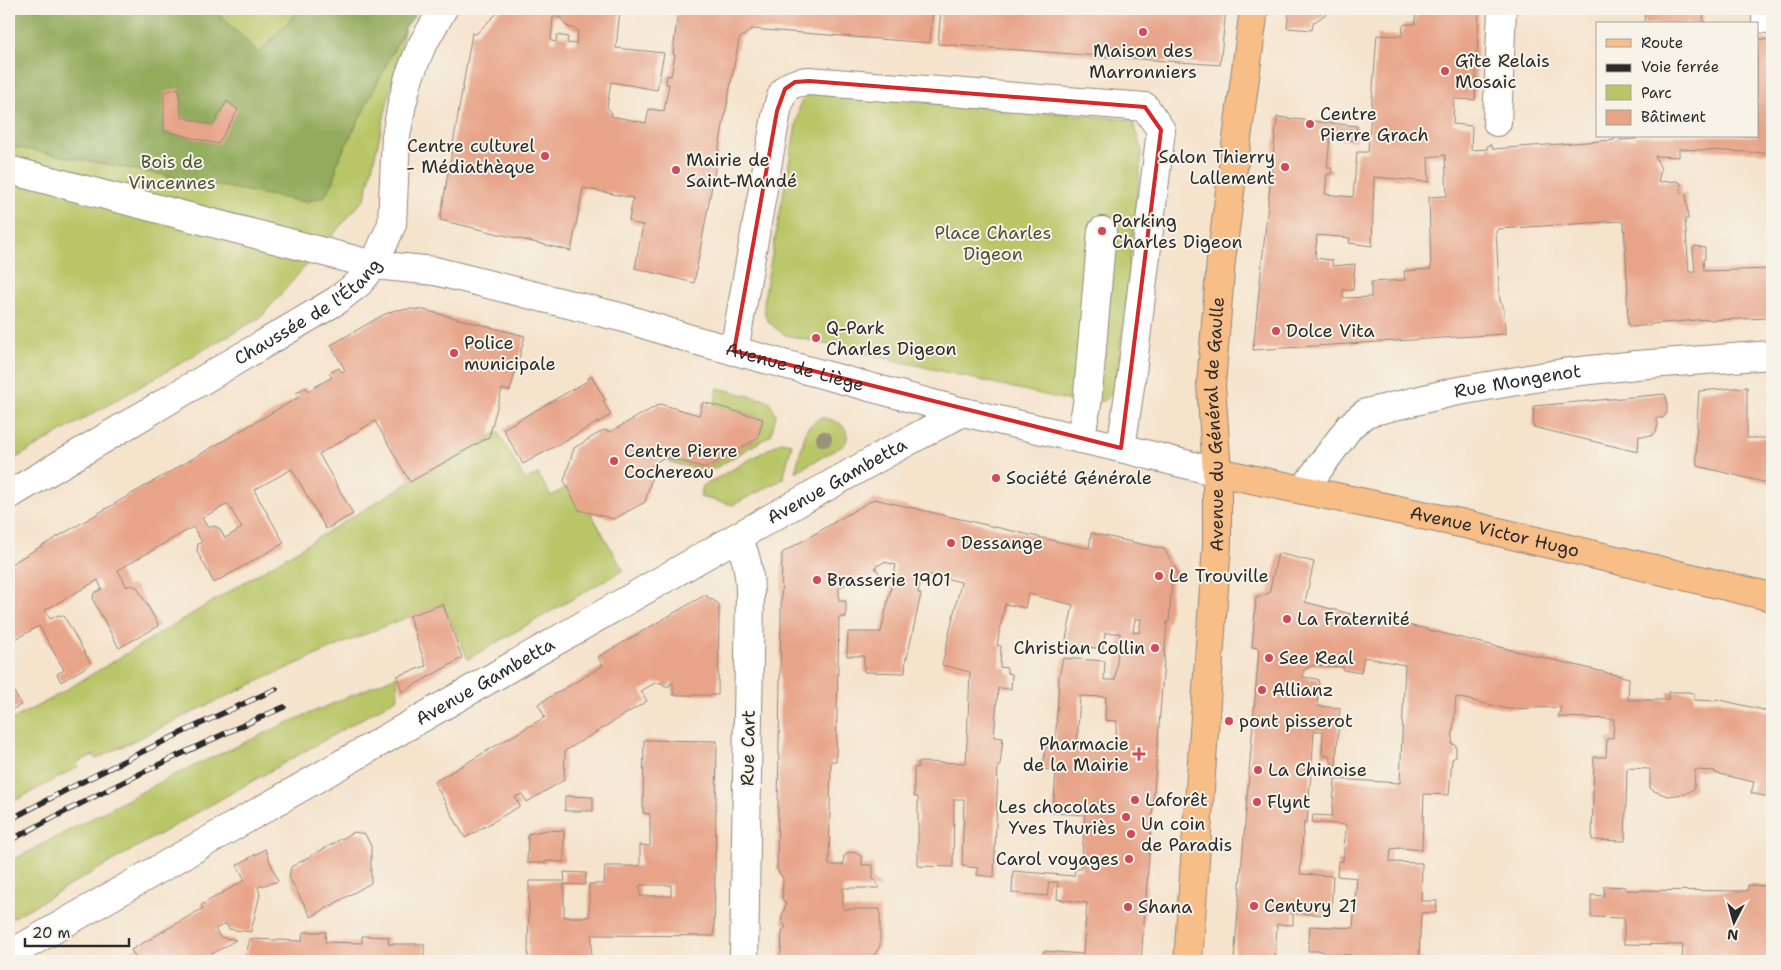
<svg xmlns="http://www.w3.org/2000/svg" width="1781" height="970" font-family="'Shantell Sans',sans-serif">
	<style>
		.green { fill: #b9c668; stroke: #72784a }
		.forest { fill: #92ab5c; stroke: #5e6b44 }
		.building { fill: #e8a489; fill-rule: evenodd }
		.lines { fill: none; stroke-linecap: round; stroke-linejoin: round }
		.minor-casing { stroke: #90877c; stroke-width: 30 }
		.major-casing { stroke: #90877c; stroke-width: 30 }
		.minor { stroke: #fff; stroke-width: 28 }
		.major { stroke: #f7be87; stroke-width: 28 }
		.rail-casing { stroke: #2b2b2b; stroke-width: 5.5 }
		.rail { stroke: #f7f3e8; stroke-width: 4; stroke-dasharray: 11; stroke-linecap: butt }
		.tree { fill: #99937c }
		.marked { fill: none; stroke: #d62828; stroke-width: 4; stroke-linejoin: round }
		.poi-dot { fill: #d1495b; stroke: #f7f3e8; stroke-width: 2 }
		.labels { text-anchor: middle; stroke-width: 4; stroke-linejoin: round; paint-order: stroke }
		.poi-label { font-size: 18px; fill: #2b2b2b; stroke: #f7f3e8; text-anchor: start }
		.park-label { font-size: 18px; fill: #4e523a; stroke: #f7f3e8 }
		.street-label { font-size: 18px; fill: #2b2b2b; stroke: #f7f3e8 }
	</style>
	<rect width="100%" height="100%" fill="#f7f3e8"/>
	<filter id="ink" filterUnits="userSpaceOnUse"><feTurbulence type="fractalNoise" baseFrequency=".02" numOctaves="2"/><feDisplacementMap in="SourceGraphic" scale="10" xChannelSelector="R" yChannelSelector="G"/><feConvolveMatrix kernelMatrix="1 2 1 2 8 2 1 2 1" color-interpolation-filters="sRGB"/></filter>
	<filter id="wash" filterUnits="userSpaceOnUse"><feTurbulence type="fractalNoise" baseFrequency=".0096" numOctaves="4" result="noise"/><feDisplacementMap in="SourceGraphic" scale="20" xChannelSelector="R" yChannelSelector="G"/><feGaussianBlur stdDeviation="1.12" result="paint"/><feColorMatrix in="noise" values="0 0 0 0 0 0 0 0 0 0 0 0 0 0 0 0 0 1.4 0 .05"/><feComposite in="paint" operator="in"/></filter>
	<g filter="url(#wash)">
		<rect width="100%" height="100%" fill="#f5e3cc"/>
		<g class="green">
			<polygon points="9,9 419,9 405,28 365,198 261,317 9,462"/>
			<path d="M815 93 1126 119 1133 122 1142 151 1116 389C1108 400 1100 404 1087 405L786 335C762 321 762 314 766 287L800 104 805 96Z"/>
			<polygon points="718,388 769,401 776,414 771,435 709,472 669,462 670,458 706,468 758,438 763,419 714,405"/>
			<path d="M821 417C832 420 847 422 847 437 847 442 845 444 841 447L795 472 807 428Z"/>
			<path d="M498 432 525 480 538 474 551 496 574 483 623 570 468 659 443 604C324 647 210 704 96 759L94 755 77 762 78 767 9 804V721L51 699 410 482Z"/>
			<polygon points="781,442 792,444 783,479 733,505 700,497 703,486"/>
			<polygon points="397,676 398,698 9,920 9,862 174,775 287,723"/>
		</g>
		<polygon class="forest" points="9,9 214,9 259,53 300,9 419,9 405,28 337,163 334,181 324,197 305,202 9,146"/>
		<g id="blocks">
			<g class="building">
				<path d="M501 9H620L616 48 664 53 657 90 611 82 607 107 612 113 611 116 646 123 649 109 664 111 669 84H666L667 75 671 76 675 55 673 54 678 9H933L930 43 752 29 739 39 694 283 635 268 643 225 632 223 629 220 633 198 583 188 571 251 440 220 472 33 476 34ZM553 17H560L566 26 578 30 576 44 567 43 568 37 557 35 556 42 551 41Z"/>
				<polygon points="941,9 1226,9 1220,65 938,44"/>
				<polygon points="1289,9 1326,9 1326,14 1313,23 1312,30 1287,28"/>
				<path d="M1416 9H1479L1475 100 1454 99 1453 124 1472 126 1471 150 1487 149 1488 145H1491L1493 149 1614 140 1616 137 1618 136 1620 138 1621 140 1636 139V136H1757V39L1772 40V153L1679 149V157L1655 156 1661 169 1658 182 1678 181 1681 184V194L1686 193 1688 219H1685L1689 272H1695L1693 249 1695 246 1705 248V259H1703L1704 271 1772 269V318L1710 320 1709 319 1652 324 1651 325 1631 327 1628 325 1627 295 1628 294 1624 223 1621 221 1498 229 1496 232 1500 302 1502 303 1504 310 1505 334 1253 350 1277 117 1357 126 1356 141 1330 138 1327 168H1332L1331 174H1327L1325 194 1353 197 1357 152H1368L1377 35 1402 36 1403 26 1405 24H1415ZM1445 155 1447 196 1429 197 1431 269 1404 271 1405 280 1371 282V297L1343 298V290H1353L1355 264 1332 266V260L1315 258 1317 235 1350 238 1349 243 1372 246 1374 177 1429 182 1428 157Z"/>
				<polygon points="1645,9 1704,9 1703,24 1644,24"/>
				<polygon points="179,88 181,117 213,125 227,101 238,110 218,144 164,131 164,92"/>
				<path d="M410 309 424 310 525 336 510 391 502 389 489 437 410 482 375 421 319 454 353 514 326 529 292 469 254 490 284 543 214 583 197 551 198 544 202 542 193 527 118 570 127 587 130 585 137 587 159 626 119 648 93 600 94 593 102 589 98 580 45 610 50 619 59 615 64 616 91 664 61 682 57 674 64 670 39 626 12 641H9V565L299 397 296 393 306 387 308 391 332 377 329 373 339 368 342 372 345 370 331 345 383 315 395 310ZM228 504 242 528 225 538 219 528 214 526 208 528 202 518Z"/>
				<polygon points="592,377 605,400 603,401 611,415 523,464 503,429 589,380 588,378"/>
				<polygon points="1747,387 1747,438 1772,438 1772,484 1697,466 1696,438 1699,391"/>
				<polygon points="1665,394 1667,400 1667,413 1663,418 1656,418 1658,424 1656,432 1651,436 1639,436 1638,452 1533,427 1534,406"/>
				<polygon points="703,402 763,419 758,438 706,468 665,457 651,465 654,470 645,502 614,519 579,510 564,481 574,448 604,430 610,432 660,404 699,415"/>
				<path d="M874 499 1086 548H1089L1091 533 1164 549 1177 571V580H1172L1169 622H1167L1141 961H1042L1043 951 1083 954 1087 903 1057 899 1058 882H1049L1047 896 1012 893 1013 871 1074 876 1075 869H1081L1085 815 1053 813 1056 771 1043 769 1045 747 1055 748 1059 678 1063 658 1105 661 1104 680H1115L1120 633H1105L1103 649 1065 644 1073 605 1028 594 1025 608 1005 604 997 645 1001 646 1000 667 1007 668V673L1012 674 1011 689 998 688 994 737 1003 738 1000 766H998L994 877 977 875 978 868 962 866 964 799H954L953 867 918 866V797H914V767L918 768V762L966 763 970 672 942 665 961 582 931 575 921 577 918 593 921 594 907 658 906 657 905 673 864 672V656H847L848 632H881L896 565 884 562 875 567 880 575 864 584 859 577 839 588V601H846V617H839L836 761H831L829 865H843L844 856 849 852 856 853 862 857V865H873V879L880 888H843V909H880V946L873 957V961H777L781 953 782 931 786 927 782 922V916L786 904 782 899 783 879 777 869 782 553ZM1135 619H1141L1139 633 1133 632ZM1080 696 1106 697 1105 720 1117 721 1115 745 1077 743Z"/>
				<polygon points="1278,553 1314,562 1305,602 1354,615 1428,629 1428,630 1629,678 1628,700 1668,700 1668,692 1688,692 1694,693 1694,700 1716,701 1716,699 1772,712 1772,798 1751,793 1754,782 1715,773 1715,771 1695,770 1694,789 1685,794 1668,796 1654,791 1650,788 1650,769 1627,768 1625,841 1592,840 1594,757 1606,757 1607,739 1613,738 1614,719 1558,717 1561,707 1508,709 1456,697 1452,744 1456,745 1456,757 1452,759 1449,795 1424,794 1422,850 1401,848 1391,849 1390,862 1422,863 1421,901 1437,901 1436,913 1421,913 1419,958 1423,959 1423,961 1404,961 1404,958 1351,958 1351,955 1323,954 1323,951 1308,951 1310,926 1353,928 1357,878 1337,876 1338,861 1343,861 1346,825 1312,822 1313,815 1332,816 1335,779 1400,783 1405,665 1364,657 1361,673 1343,670 1343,667 1313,665 1304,670 1303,677 1317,679 1319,682 1317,706 1340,708 1339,717 1336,766 1333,765 1330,760 1330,756 1322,755 1323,731 1314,731 1312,764 1305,764 1304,772 1311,773 1307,822 1304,822 1300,874 1333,876 1331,915 1293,913 1293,925 1277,924 1275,961 1234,961 1259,648 1252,647 1256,598 1269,593"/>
				<polygon points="705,595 719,604 718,695 673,695 673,683 670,683 670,686 664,686 663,683 655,683 641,691 647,701 565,751 564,780 527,802 522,794 515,797 520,806 465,838 434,782 545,717 538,704 603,666 598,657"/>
				<polygon points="443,604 462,658 402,692 397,676 426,666 409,616"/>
				<polygon points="12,688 21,705 9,711 9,690"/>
				<path d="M644 740 717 741 714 936 592 935 591 959H599V961H528L529 881H565L564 872 586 873 585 885 564 884V917H589V884H604L605 866H640V845L650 846V814L643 813ZM640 885H671V896H640Z"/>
				<polygon points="565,796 593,797 593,811 565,811"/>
				<polygon points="546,830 564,831 564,862 546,861 546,863 527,863 528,834"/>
				<polygon points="354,832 365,834 371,846 371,883 311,917 289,877 291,867"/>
				<polygon points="265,849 278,881 258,887 260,894 251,932 229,929 226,924 215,929 220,937 236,940 200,961 138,961 131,950 203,908 201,905 245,880 237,865"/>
				<polygon points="1748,885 1772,886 1772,943 1770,943 1770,953 1772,953 1772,961 1682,961 1683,945 1624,944 1624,918 1591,917 1591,895 1604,896 1604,886 1625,887 1625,890 1747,891"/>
				<polygon points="303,932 326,932 325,942 362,943 362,936 389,937 388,944 424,944 424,961 244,961 250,939 302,941"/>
			</g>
		</g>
	</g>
	<g filter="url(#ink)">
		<use href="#blocks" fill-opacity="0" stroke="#90877c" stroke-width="1"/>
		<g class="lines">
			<g class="minor-casing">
				<g id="minor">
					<polyline points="1766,19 1766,9"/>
					<polyline points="1497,122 1502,9"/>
					<path id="s1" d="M9 170 374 265 435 271 624 318 694 340 963 412 1121 448 1217 472"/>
					<path d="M734 351 777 111C782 89 786 83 809 81L1145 107 1161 130 1131 380 1121 448"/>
					<polyline points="1080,439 1087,405 1102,231"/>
					<path id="s2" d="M1303 490 1350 426 1366 413 1453 392 1563 373 1636 365 1772 355"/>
					<path id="s3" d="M9 495 336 301 359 283 374 265 392 224 396 136 402 104 409 77 421 47 443 9"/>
					<path d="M737 537C747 555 750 573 750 594L744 961"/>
					<path id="s4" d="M9 955 737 537 892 450 963 412"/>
				</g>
			</g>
			<g class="major-casing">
				<g id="major">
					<path id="s5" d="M1217 472 1465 524 1772 597"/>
					<path id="s6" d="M1188 961 1217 545V472L1211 385 1221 260 1254 9"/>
				</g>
			</g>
			<use href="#minor" class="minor"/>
			<use href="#major" class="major"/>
			<g class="rail-casing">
				<g id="rail">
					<path d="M9 820C97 773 185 730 276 689"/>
					<path d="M9 841C99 793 190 748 284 707"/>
				</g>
			</g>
			<use href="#rail" class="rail"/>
		</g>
		<circle class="tree" cx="824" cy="439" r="8"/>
	</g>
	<path class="marked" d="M809 81 1145 107 1161 130 1121 448 734 351 777 111 785 89 795 82Z"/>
	<g class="poi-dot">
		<circle cx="1143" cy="32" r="5"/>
		<circle cx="1445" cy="71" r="5"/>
		<circle cx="1310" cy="124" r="5"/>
		<circle cx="545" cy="156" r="5"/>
		<circle cx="1285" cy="167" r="5"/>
		<circle cx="676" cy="170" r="5"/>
		<circle cx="1102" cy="231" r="5"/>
		<circle cx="1276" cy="331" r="5"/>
		<circle cx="816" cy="338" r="5"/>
		<circle cx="454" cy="353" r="5"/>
		<circle cx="614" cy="461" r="5"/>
		<circle cx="996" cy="478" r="5"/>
		<circle cx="951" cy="543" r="5"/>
		<circle cx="1159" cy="576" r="5"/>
		<circle cx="817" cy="580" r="5"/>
		<circle cx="1287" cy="619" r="5"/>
		<circle cx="1155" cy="648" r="5"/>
		<circle cx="1269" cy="658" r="5"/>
		<circle cx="1262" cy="690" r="5"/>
		<circle cx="1229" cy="721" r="5"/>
		<path d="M1136.5 746.5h5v5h5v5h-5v5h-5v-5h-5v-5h5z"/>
		<circle cx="1258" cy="770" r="5"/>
		<circle cx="1135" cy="800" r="5"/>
		<circle cx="1257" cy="802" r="5"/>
		<circle cx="1126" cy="817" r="5"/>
		<circle cx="1131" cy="834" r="5"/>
		<circle cx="1129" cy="859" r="5"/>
		<circle cx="1254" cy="906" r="5"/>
		<circle cx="1128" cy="907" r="5"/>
	</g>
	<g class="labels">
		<g class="poi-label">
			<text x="1143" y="57" text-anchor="middle">Maison des<tspan x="1143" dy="21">Marronniers</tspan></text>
			<text x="1455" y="67">Gîte Relais<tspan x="1455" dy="21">Mosaic</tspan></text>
			<text x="1320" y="120">Centre<tspan x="1320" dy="21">Pierre Grach</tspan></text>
			<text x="535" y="152" text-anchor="end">Centre culturel<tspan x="535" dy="21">- Médiathèque</tspan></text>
			<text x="1275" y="163" text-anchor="end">Salon Thierry<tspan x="1275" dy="21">Lallement</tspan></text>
			<text x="686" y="166">Mairie de<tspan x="686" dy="21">Saint-Mandé</tspan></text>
			<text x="1112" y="227">Parking<tspan x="1112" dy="21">Charles Digeon</tspan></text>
			<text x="826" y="334">Q-Park<tspan x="826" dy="21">Charles Digeon</tspan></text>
			<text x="1286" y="337">Dolce Vita</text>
			<text x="464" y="349">Police<tspan x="464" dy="21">municipale</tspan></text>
			<text x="624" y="457">Centre Pierre<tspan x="624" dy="21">Cochereau</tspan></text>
			<text x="1006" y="484">Société Générale</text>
			<text x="961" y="549">Dessange</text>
			<text x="1169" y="582">Le Trouville</text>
			<text x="827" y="586">Brasserie 1901</text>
			<text x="1297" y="625">La Fraternité</text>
			<text x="1145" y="654" text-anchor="end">Christian Collin</text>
			<text x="1279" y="664">See Real</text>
			<text x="1272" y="696">Allianz</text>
			<text x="1239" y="727">pont pisserot</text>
			<text x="1129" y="750" text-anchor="end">Pharmacie<tspan x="1129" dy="21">de la Mairie</tspan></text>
			<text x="1268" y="776">La Chinoise</text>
			<text x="1145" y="806">Laforêt</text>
			<text x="1267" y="808">Flynt</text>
			<text x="1116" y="813" text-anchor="end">Les chocolats<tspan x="1116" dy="21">Yves Thuriès</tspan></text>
			<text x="1141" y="830">Un coin<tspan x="1141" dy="21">de Paradis</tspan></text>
			<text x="1119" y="865" text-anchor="end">Carol voyages</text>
			<text x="1264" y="912">Century 21</text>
			<text x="1138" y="913">Shana</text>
		</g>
		<g class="park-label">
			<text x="172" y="168">Bois de<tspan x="172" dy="21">Vincennes</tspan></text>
			<text x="993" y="239">Place Charles<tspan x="993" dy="21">Digeon</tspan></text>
		</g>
		<g class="street-label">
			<text dy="6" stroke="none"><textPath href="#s3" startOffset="351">Chaussée de l'Étang</textPath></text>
			<text dy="6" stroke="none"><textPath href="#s1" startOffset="811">Avenue de Liège</textPath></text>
			<text dy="6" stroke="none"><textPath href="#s2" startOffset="255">Rue Mongenot</textPath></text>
			<text dy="6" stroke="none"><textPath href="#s6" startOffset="538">Avenue du Général de Gaulle</textPath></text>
			<text dy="6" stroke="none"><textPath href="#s4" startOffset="954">Avenue Gambetta</textPath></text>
			<text dy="6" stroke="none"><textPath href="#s5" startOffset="284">Avenue Victor Hugo</textPath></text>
			<text dy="6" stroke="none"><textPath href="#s4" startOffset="549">Avenue Gambetta</textPath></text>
			<text transform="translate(748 748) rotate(-89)" y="6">Rue Cart</text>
		</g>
	</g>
	<rect width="1781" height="970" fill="none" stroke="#f7f3e8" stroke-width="30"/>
	<rect x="1596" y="22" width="162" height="115" fill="#f7f3e8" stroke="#a5a39c"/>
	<rect x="1606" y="39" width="25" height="8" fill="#f7be87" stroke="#a5a39c"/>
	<text x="1641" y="48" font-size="15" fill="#2b2b2b">Route</text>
	<rect x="1606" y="64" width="25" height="8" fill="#2b2b2b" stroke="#a5a39c"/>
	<text x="1641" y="72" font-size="15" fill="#2b2b2b">Voie ferrée</text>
	<rect x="1606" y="85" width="25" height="15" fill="#b9c668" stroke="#a5a39c"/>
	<text x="1641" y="98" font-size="15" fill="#2b2b2b">Parc</text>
	<rect x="1606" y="110" width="25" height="15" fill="#e8a489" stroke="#a5a39c"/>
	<text x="1641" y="122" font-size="15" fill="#2b2b2b">Bâtiment</text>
	<g transform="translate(1734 922) rotate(186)" stroke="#f7f3e8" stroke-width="4" paint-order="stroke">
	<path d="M0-4L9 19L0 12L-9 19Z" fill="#2b2b2b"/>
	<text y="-8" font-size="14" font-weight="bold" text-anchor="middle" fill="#2b2b2b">N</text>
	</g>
	<path d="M25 938v8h104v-8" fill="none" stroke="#2b2b2b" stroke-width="2.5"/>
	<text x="32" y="938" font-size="15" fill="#2b2b2b" stroke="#f7f3e8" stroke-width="4" paint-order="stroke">20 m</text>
</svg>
